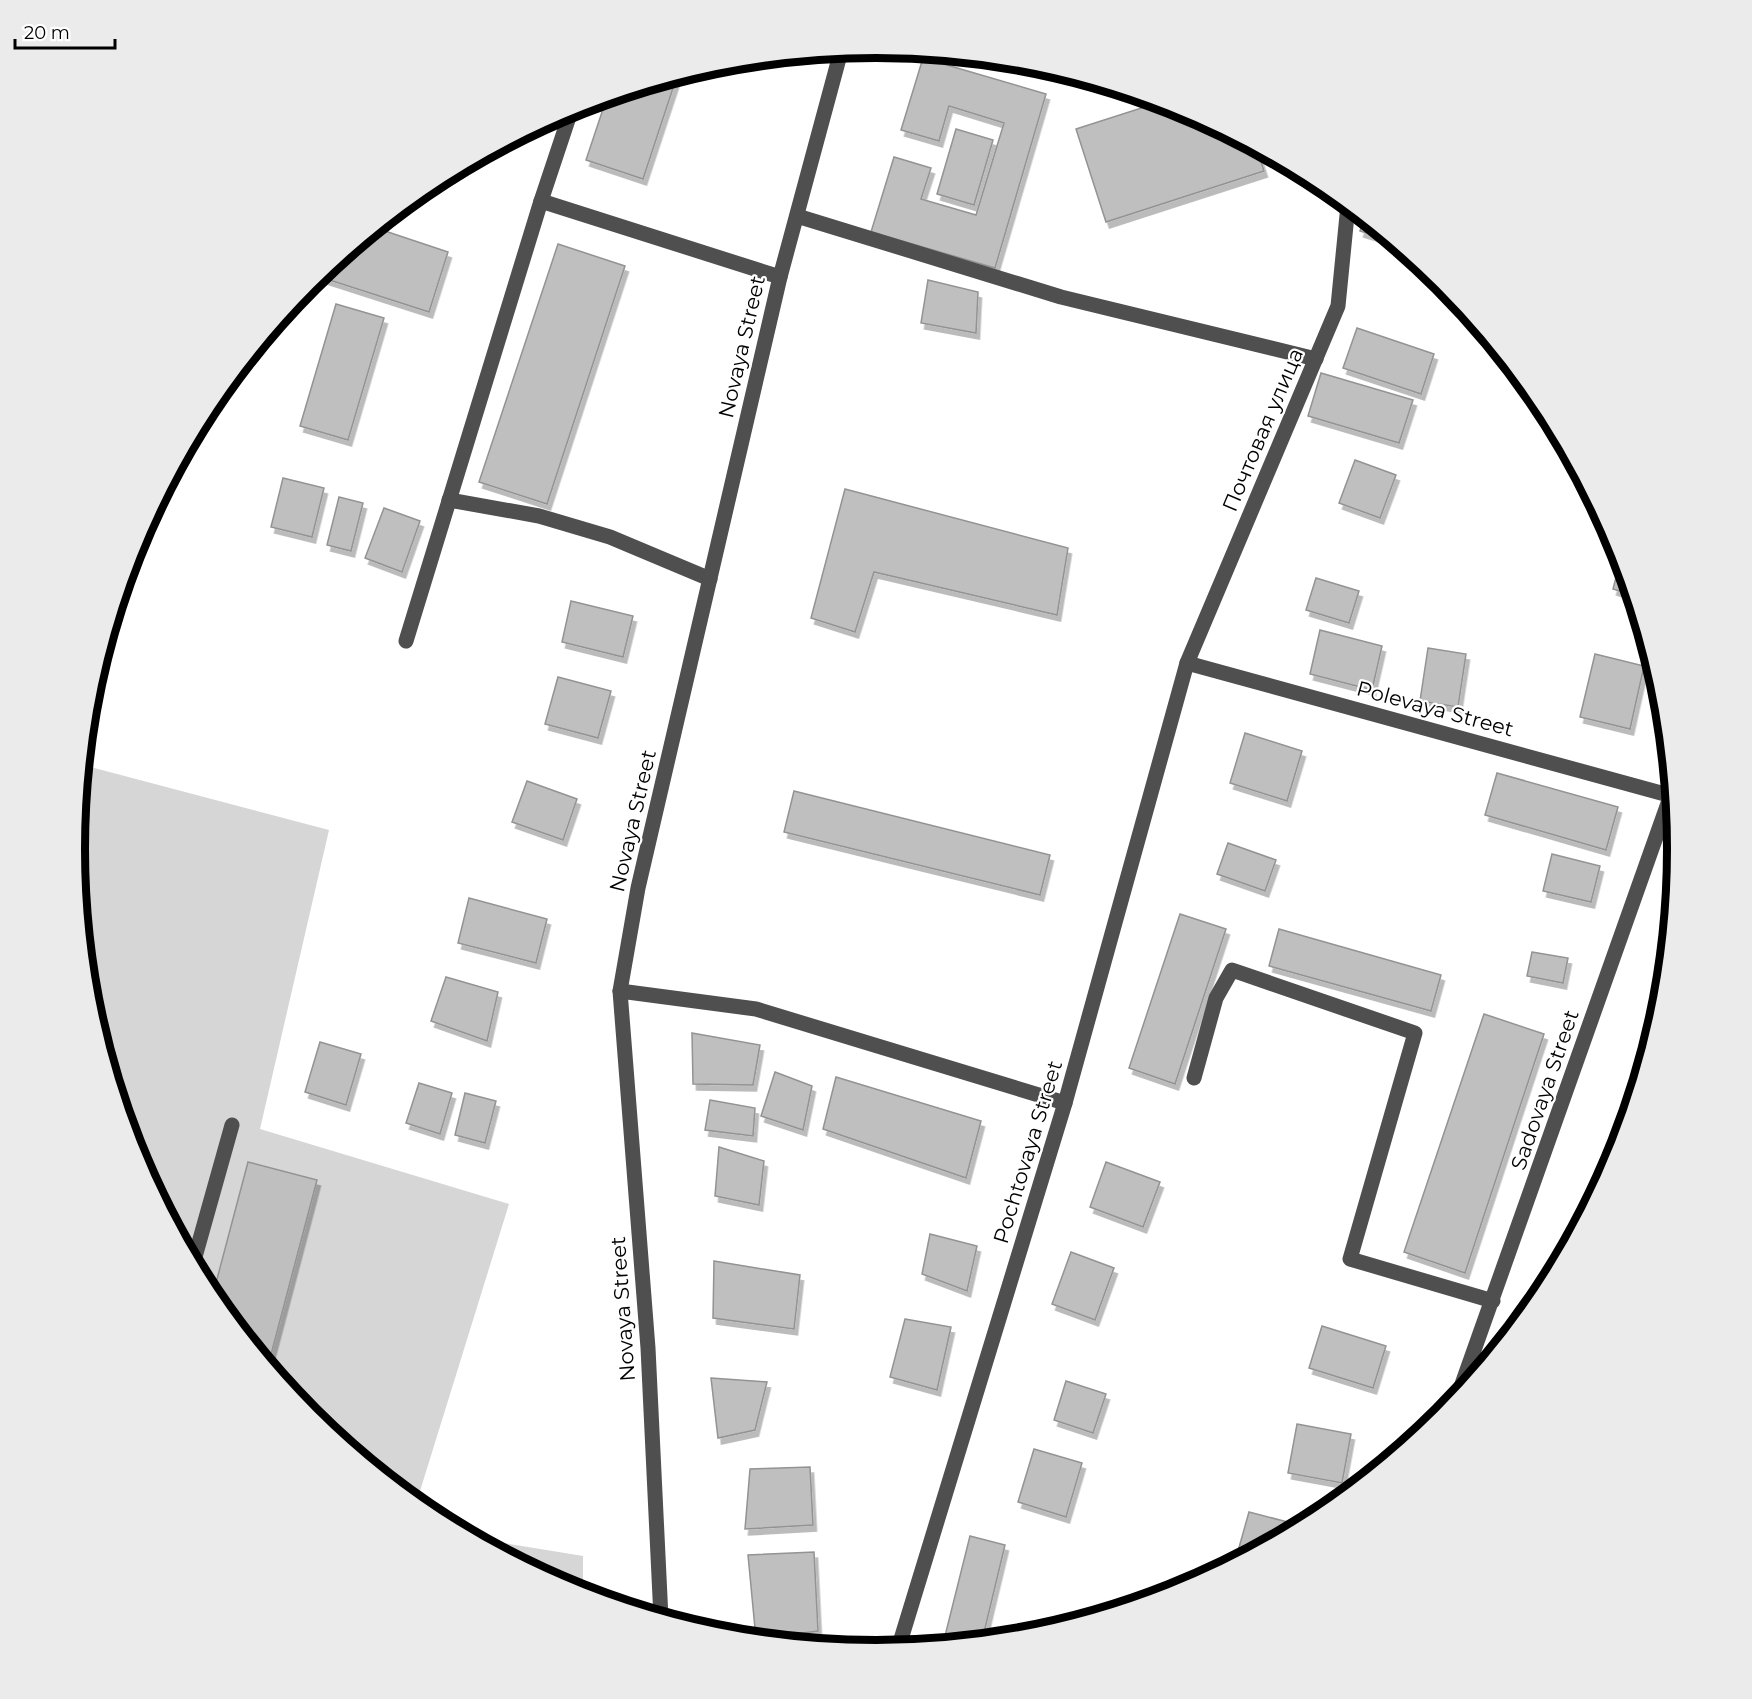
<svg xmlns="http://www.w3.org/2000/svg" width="1752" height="1699" font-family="Montserrat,sans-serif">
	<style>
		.green { fill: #d6d6d6 }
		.building { fill: #bfbfbf; stroke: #939393; stroke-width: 1.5; filter: url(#shadow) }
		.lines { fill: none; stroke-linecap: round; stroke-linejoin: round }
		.minor { stroke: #4f4f4f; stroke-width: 15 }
		.labels { text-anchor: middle; stroke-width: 4.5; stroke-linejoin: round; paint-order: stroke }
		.street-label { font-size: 21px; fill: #000; stroke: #fff }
		.rim { fill: none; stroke: #000; stroke-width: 8 }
	</style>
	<defs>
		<filter id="shadow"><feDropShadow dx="3.5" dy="6" stdDeviation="0" flood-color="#0004"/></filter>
	</defs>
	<rect width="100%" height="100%" fill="#fff"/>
	<g class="green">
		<polygon points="83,765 329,830 260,1129 509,1204 416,1504 309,1416 209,1295 135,1156 90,1006 75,849"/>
		<polygon points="473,1538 583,1556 583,1594 569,1590"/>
	</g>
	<g class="building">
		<polygon points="923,58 1046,94 995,268 871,232 894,157 931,168 921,199 976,215 1004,123 949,106 939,141 901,130"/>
		<polygon points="677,76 643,179 586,160 607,97"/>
		<polygon points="1160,102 1183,109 1257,149 1264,171 1106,222 1076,129"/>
		<polygon points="956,129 993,140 974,205 937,194"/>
		<polygon points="1364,218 1392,241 1360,231"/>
		<polygon points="376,228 448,252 429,312 317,276"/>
		<polygon points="558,244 625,266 547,504 479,482"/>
		<polygon points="928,280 978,292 976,333 921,323"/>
		<polygon points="336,304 384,318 348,440 300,426"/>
		<polygon points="1357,328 1434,354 1421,394 1343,368"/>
		<polygon points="1321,373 1413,400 1399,443 1308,416"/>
		<polygon points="1355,460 1396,475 1380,518 1339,503"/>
		<polygon points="283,478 324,488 312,537 271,527"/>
		<polygon points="845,489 1068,548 1057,615 874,572 855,632 811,618"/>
		<polygon points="339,497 363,503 351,551 327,545"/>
		<polygon points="384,508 420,521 402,572 365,558"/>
		<polygon points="1621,558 1632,595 1613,589"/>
		<polygon points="1316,578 1359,591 1349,623 1306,610"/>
		<polygon points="571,601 633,616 623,657 562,642"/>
		<polygon points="1320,630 1382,646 1372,690 1310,674"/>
		<polygon points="1428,648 1466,654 1458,707 1420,701"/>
		<polygon points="1595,654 1644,666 1630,729 1580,717"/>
		<polygon points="558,677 611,691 598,738 545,724"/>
		<polygon points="1245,733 1302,751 1287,801 1230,783"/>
		<polygon points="1497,773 1618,807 1606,850 1485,815"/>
		<polygon points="527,781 577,799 563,840 512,822"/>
		<polygon points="794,791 1050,855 1040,895 784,832"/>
		<polygon points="1228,843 1276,860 1265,891 1217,874"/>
		<polygon points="1552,854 1600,866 1591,902 1543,891"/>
		<polygon points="469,898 547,919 536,963 458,943"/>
		<polygon points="1180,914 1226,929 1175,1084 1129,1068"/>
		<polygon points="1279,929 1441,975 1431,1011 1269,966"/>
		<polygon points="1532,952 1568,958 1563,983 1527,976"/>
		<polygon points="446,977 498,992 487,1041 431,1021"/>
		<polygon points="1484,1014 1544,1034 1465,1273 1404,1252"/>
		<polygon points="692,1033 760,1045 753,1085 693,1084"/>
		<polygon points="320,1042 361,1054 346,1105 305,1092"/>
		<polygon points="775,1072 812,1086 803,1130 761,1116"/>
		<polygon points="836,1077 981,1121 966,1178 823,1129"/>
		<polygon points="419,1083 452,1093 440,1134 406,1123"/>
		<polygon points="1632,1092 1636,1093 1621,1142 1619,1141"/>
		<polygon points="465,1093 496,1101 485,1143 455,1135"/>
		<polygon points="710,1100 755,1108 753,1136 705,1130"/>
		<polygon points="719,1147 764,1161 759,1205 715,1196"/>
		<polygon points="248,1162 317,1180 268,1366 212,1298"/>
		<polygon points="1106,1162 1160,1182 1143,1227 1090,1207"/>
		<polygon points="1590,1188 1598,1191 1578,1228"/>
		<polygon points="930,1234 977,1246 967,1291 922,1274"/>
		<polygon points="1071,1252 1114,1268 1095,1320 1052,1304"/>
		<polygon points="714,1261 800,1275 794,1329 713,1318"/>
		<polygon points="905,1319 951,1327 937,1390 890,1377"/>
		<polygon points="1322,1326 1386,1346 1373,1388 1309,1368"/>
		<polygon points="711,1378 767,1382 755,1430 718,1438"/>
		<polygon points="1066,1381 1106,1394 1093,1433 1054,1420"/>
		<polygon points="1297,1424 1351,1434 1342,1483 1288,1473"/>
		<polygon points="1034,1449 1082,1463 1066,1517 1018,1502"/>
		<polygon points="810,1467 813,1525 745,1529 750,1469"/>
		<polygon points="1249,1512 1303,1526 1250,1554 1238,1551"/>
		<polygon points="970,1536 1005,1545 982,1641 943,1644"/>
		<polygon points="814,1552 818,1631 756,1639 748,1555"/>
	</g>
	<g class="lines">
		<g class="minor">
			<polyline points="541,201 780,277"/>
			<polyline points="797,216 1061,297 1316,359"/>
			<polyline points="449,500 539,516 610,537 710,579"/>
			<polyline points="406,641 541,201 572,108"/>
			<polyline points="1187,663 1672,796"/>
			<polyline points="620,991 756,1009 1065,1103"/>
			<polyline points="1194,1078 1216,998 1232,970 1415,1033 1350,1259 1493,1301"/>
			<polyline points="193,1264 232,1125"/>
			<polyline points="1456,1401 1672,792"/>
			<polyline points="661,1618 648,1348 620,991 638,888 780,277 841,51"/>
			<polyline points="898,1649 1065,1103 1187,663 1338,306 1348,205"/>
		</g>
	</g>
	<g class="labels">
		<g class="street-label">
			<text transform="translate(742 347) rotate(-77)" y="7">Novaya Street</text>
			<text transform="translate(1263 430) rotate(-67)" y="7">Почтовая улица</text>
			<text transform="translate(1435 709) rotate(15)" y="7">Polevaya Street</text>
			<text transform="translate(633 821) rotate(-77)" y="7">Novaya Street</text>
			<text transform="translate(1545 1090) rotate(-71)" y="7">Sadovaya Street</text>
			<text transform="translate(1028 1152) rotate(-73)" y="7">Pochtovaya Street</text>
			<text transform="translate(623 1309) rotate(-94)" y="7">Novaya Street</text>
		</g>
	</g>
	<path d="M0 0H1752V1699H0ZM85 849a791 791 0 1 1 1582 0a791 791 0 1 1-1582 0Z" fill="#ebebeb" fill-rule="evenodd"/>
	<path class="rim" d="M85 849a791 791 0 1 1 1582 0a791 791 0 1 1-1582 0Z"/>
	<path d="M15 39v9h100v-9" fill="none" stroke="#000000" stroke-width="3"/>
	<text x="24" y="39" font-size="18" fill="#000000" stroke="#ffffff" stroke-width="4.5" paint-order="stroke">20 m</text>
</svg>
